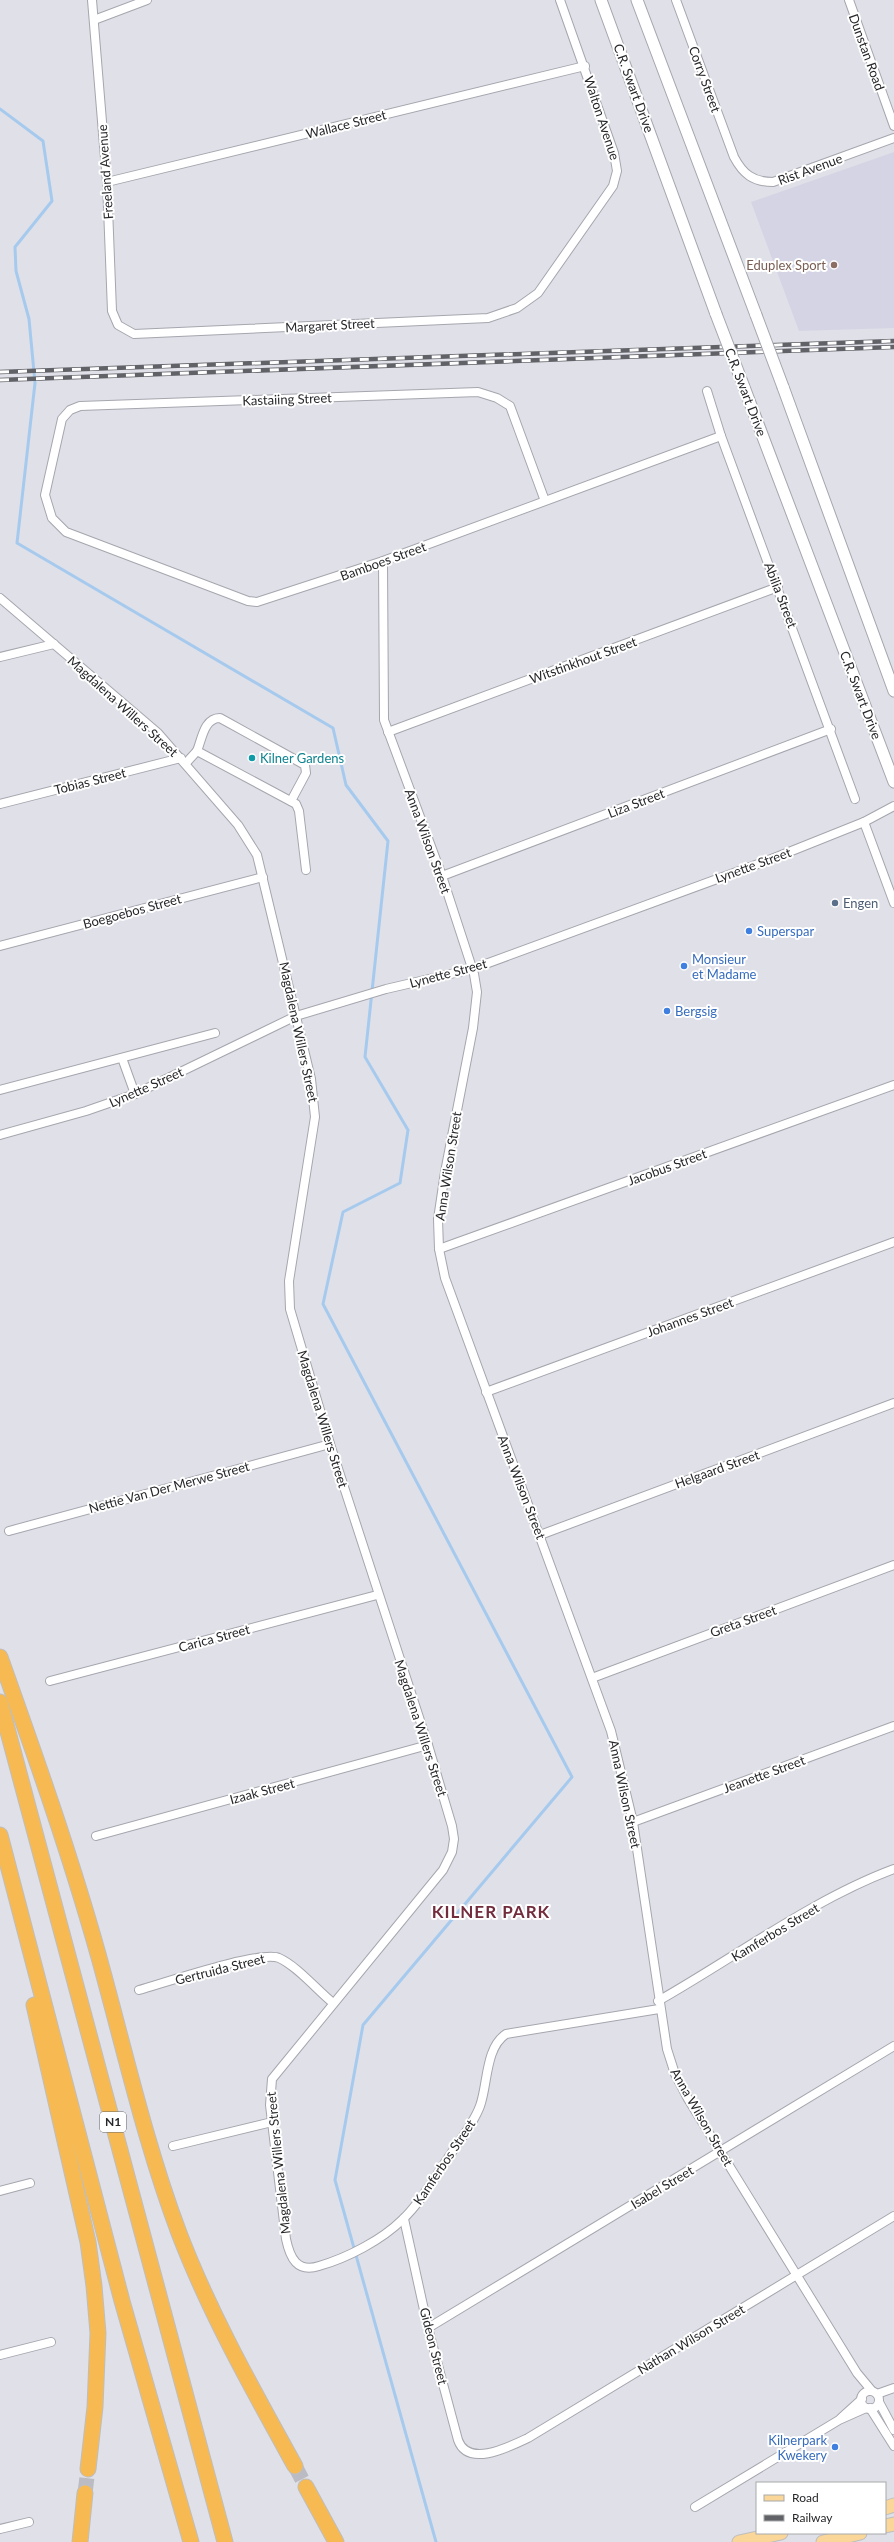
<svg xmlns="http://www.w3.org/2000/svg" width="894" height="2542" font-family="Lato,sans-serif">
	<style>
		.built { fill: #d4d4e4 }
		.lines { fill: none; stroke-linecap: round; stroke-linejoin: round }
		.stream { stroke: #a6caed; stroke-width: 3 }
		.motorway-tunnel { stroke: #bbbbc3; stroke-width: 15; stroke-dasharray: 15 8; stroke-linecap: butt }
		.minor-casing { stroke: #a5a6ae; stroke-width: 10 }
		.secondary-casing { stroke: #a5a6ae; stroke-width: 13 }
		.primary-casing { stroke: #bebebf; stroke-width: 15 }
		.motorway-casing { stroke: #bebebf; stroke-width: 17 }
		.minor { stroke: #fff; stroke-width: 8 }
		.secondary { stroke: #fff; stroke-width: 11 }
		.primary { stroke: #fad698; stroke-width: 13 }
		.motorway { stroke: #f7ba53; stroke-width: 15 }
		.rail-casing { stroke: #616267; stroke-width: 4.5 }
		.rail { stroke: #fff; stroke-width: 3; stroke-dasharray: 9; stroke-linecap: butt }
		.secondary-bridge-casing { stroke: #a5a6ae; stroke-width: 13; stroke-linecap: butt }
		.secondary-bridge { stroke: #fff; stroke-width: 11 }
		.education-dot { fill: #8d6e63; stroke: #fff; stroke-width: 1.5 }
		.culture-dot { fill: #0f9aa8; stroke: #fff; stroke-width: 1.5 }
		.service-dot { fill: #5c6f8a; stroke: #fff; stroke-width: 1.5 }
		.shop-dot { fill: #3f7fe0; stroke: #fff; stroke-width: 1.5 }
		.labels { text-anchor: middle; stroke-width: 4; stroke-linejoin: round; paint-order: stroke }
		.shield { fill: #fff; stroke: #67686a; stroke-width: 1 }
		.shield-label { font-size: 12px; font-weight: bold; fill: #26272a }
		.street-label { font-size: 13px; fill: #26272a; stroke: #fff }
		.education-label { font-size: 13px; fill: #785e54; stroke: #fff; text-anchor: end }
		.culture-label { font-size: 13px; fill: #0d838f; stroke: #fff; text-anchor: start }
		.service-label { font-size: 13px; fill: #4e5e75; stroke: #fff; text-anchor: start }
		.shop-label { font-size: 13px; fill: #366cbe; stroke: #fff; text-anchor: start }
		.district-label { font-size: 17px; font-weight: bold; letter-spacing: 1px; fill: #722c3d; stroke: #fff }
	</style>
	<rect width="100%" height="100%" fill="#e0e0e9"/>
	<polygon class="built" points="894,152 894,328 799,331 751,202"/>
	<g class="lines">
		<polyline class="stream" points="0,109 43,141 52,201 15,247 16,271 29,319 35,383 17,543 333,728 346,785 388,841 365,1057 408,1130 400,1183 343,1212 323,1304 572,1777 363,2025 335,2180 436,2542"/>
		<g class="motorway-tunnel">
			<polyline points="295,2466 306,2487"/>
			<polyline points="85,2493 88,2469"/>
		</g>
		<g class="minor-casing">
			<g id="minor">
				<polyline points="92,0 107,182 112,311 118,325 134,334 488,318 517,308 538,293 613,186 617,171 614,153 560,0"/>
				<path d="M676 0 734 157C743 174 753 182 773 182L894 138"/>
				<polyline points="849,0 894,126"/>
				<polyline points="94,20 147,0"/>
				<polyline points="107,182 585,66"/>
				<polyline points="707,391 721,436 855,799"/>
				<polyline points="545,501 510,406 497,398 478,392 80,406 70,410 62,419 45,495 52,518 66,532 248,601 257,602 383,561 721,436"/>
				<polyline points="383,561 384,720 442,876 474,974 477,992 473,1028 445,1172 438,1219 439,1249 445,1278 611,1731 633,1822 667,2049 675,2074 688,2099 857,2373 872,2391"/>
				<path d="M0 598 158 733 238 825 257 855 311 1079 315 1117 289 1281 290 1309 330 1444 428 1745 452 1826 454 1839 452 1852 443 1870 272 2079 270 2105 286 2239C290 2258 297 2273 319 2266 347 2258 382 2240 403 2219 421 2202 434 2178 448 2158 459 2141 473 2125 480 2106 488 2084 485 2048 506 2034L659 2009"/>
				<polyline points="0,657 54,644"/>
				<polyline points="388,732 778,587"/>
				<path d="M197 751C202 739 204 718 220 718L305 765 306 773 291 801"/>
				<polyline points="186,763 197,751 296,804 299,811 306,870"/>
				<polyline points="0,804 181,758"/>
				<polyline points="864,822 894,903"/>
				<polyline points="442,876 831,729"/>
				<polyline points="0,946 263,877"/>
				<polyline points="122,1058 135,1094"/>
				<polyline points="0,1090 215,1033"/>
				<polyline points="0,1135 86,1111 135,1094 296,1016 386,989 472,969 769,860 864,822 894,806"/>
				<polyline points="439,1249 894,1085"/>
				<polyline points="486,1392 894,1242"/>
				<polyline points="9,1531 330,1444"/>
				<polyline points="540,1535 894,1403"/>
				<polyline points="592,1678 894,1565"/>
				<polyline points="50,1681 377,1595"/>
				<polyline points="633,1822 894,1726"/>
				<polyline points="96,1836 428,1745"/>
				<path d="M139 1990C164 1983 260 1950 279 1958 297 1966 317 1990 333 2003"/>
				<path d="M658 2001C734 1958 813 1899 894 1869"/>
				<polyline points="173,2146 272,2122"/>
				<polyline points="0,2191 30,2183"/>
				<path d="M404 2219 428 2328 458 2440C468 2468 509 2447 528 2438L894 2216"/>
				<polyline points="428,2328 894,2046"/>
				<polyline points="0,2355 51,2342"/>
				<circle cx="870" cy="2400" r="9"/>
				<polyline points="877,2394 894,2388"/>
				<polyline points="879,2402 894,2430"/>
				<polyline points="870,2408 894,2446"/>
				<polyline points="841,2418 862,2399"/>
				<polyline points="695,2507 839,2420 866,2408"/>
				<polyline points="0,2529 29,2522"/>
			</g>
		</g>
		<g class="secondary-casing">
			<g id="secondary">
				<polyline points="601,0 716,314"/>
				<polyline points="637,0 756,315"/>
				<polyline points="744,387 894,782"/>
				<polyline points="783,387 894,691"/>
			</g>
		</g>
		<g class="primary-casing">
			<g id="primary">
				<polyline points="885,2508 894,2505"/>
				<polyline points="885,2526 894,2524"/>
				<polyline points="739,2542 781,2533"/>
				<polyline points="823,2542 860,2533"/>
			</g>
		</g>
		<g class="motorway-casing">
			<g id="motorway">
				<path d="M0 1657C35 1755 70 1854 98 1954 124 2047 145 2143 179 2233 210 2314 253 2390 295 2466"/>
				<polyline points="0,1702 225,2542"/>
				<polyline points="0,1835 122,2301 191,2542"/>
				<polyline points="34,2005 88,2242 94,2286 98,2333 95,2407 88,2469"/>
				<polyline points="306,2487 336,2542"/>
				<polyline points="80,2542 85,2493"/>
			</g>
		</g>
		<use href="#minor" class="minor"/>
		<use href="#secondary" class="secondary"/>
		<use href="#primary" class="primary"/>
		<use href="#motorway" class="motorway"/>
		<g class="rail-casing">
			<g id="rail">
				<polyline points="0,372 894,341"/>
				<polyline points="0,380 894,347"/>
			</g>
		</g>
		<use href="#rail" class="rail"/>
		<g class="secondary-bridge-casing">
			<g id="secondary-bridge">
				<polyline points="716,314 744,387"/>
				<polyline points="756,315 783,387"/>
			</g>
		</g>
		<use href="#secondary-bridge" class="secondary-bridge"/>
	</g>
	<circle class="education-dot" cx="834" cy="265" r="4"/>
	<circle class="culture-dot" cx="252" cy="758" r="4"/>
	<circle class="service-dot" cx="835" cy="903" r="4"/>
	<g class="shop-dot">
		<circle cx="749" cy="931" r="4"/>
		<circle cx="684" cy="966" r="4"/>
		<circle cx="667" cy="1011" r="4"/>
		<circle cx="835" cy="2447" r="4"/>
	</g>
	<g class="labels">
		<rect class="shield" x="100" y="2112" width="26" height="20" rx="3"/>
		<g class="shield-label">
			<text x="113" y="2126">N1</text>
		</g>
		<g class="street-label">
			<text transform="translate(867 52) rotate(70)" y="5">Dunstan Road</text>
			<text transform="translate(705 79) rotate(70)" y="5">Corry Street</text>
			<text transform="translate(634 88) rotate(70)" y="5">C.R. Swart Drive</text>
			<text transform="translate(602 118) rotate(72)" y="5">Walton Avenue</text>
			<text transform="translate(346 124) rotate(-14)" y="5">Wallace Street</text>
			<text transform="translate(810 169) rotate(-20)" y="5">Rist Avenue</text>
			<text transform="translate(105 172) rotate(-94)" y="5">Freeland Avenue</text>
			<text transform="translate(330 325) rotate(-3)" y="5">Margaret Street</text>
			<text transform="translate(746 392) rotate(69)" y="5">C.R. Swart Drive</text>
			<text transform="translate(287 399) rotate(-2)" y="5">Kastaiing Street</text>
			<text transform="translate(383 561) rotate(-20)" y="5">Bamboes Street</text>
			<text transform="translate(781 595) rotate(69)" y="5">Abilia Street</text>
			<text transform="translate(583 660) rotate(-20)" y="5">Witstinkhout Street</text>
			<text transform="translate(861 695) rotate(69)" y="5">C.R. Swart Drive</text>
			<text transform="translate(123 706) rotate(42)" y="5">Magdalena Willers Street</text>
			<text transform="translate(90 781) rotate(-14)" y="5">Tobias Street</text>
			<text transform="translate(636 803) rotate(-21)" y="5">Liza Street</text>
			<text transform="translate(428 841) rotate(70)" y="5">Anna Wilson Street</text>
			<text transform="translate(753 865) rotate(-20)" y="5">Lynette Street</text>
			<text transform="translate(132 911) rotate(-15)" y="5">Boegoebos Street</text>
			<text transform="translate(448 973) rotate(-15)" y="5">Lynette Street</text>
			<text transform="translate(299 1032) rotate(78)" y="5">Magdalena Willers Street</text>
			<text transform="translate(146 1087) rotate(-24)" y="5">Lynette Street</text>
			<text transform="translate(448 1166) rotate(-81)" y="5">Anna Wilson Street</text>
			<text transform="translate(667 1167) rotate(-20)" y="5">Jacobus Street</text>
			<text transform="translate(690 1317) rotate(-20)" y="5">Johannes Street</text>
			<text transform="translate(323 1419) rotate(73)" y="5">Magdalena Willers Street</text>
			<text transform="translate(717 1469) rotate(-20)" y="5">Helgaard Street</text>
			<text transform="translate(169 1487) rotate(-15)" y="5">Nettie Van Der Merwe Street</text>
			<text transform="translate(522 1487) rotate(69)" y="5">Anna Wilson Street</text>
			<text transform="translate(743 1621) rotate(-20)" y="5">Greta Street</text>
			<text transform="translate(214 1638) rotate(-15)" y="5">Carica Street</text>
			<text transform="translate(421 1728) rotate(72)" y="5">Magdalena Willers Street</text>
			<text transform="translate(764 1774) rotate(-20)" y="5">Jeanette Street</text>
			<text transform="translate(262 1791) rotate(-15)" y="5">Izaak Street</text>
			<text transform="translate(625 1794) rotate(78)" y="5">Anna Wilson Street</text>
			<text transform="translate(775 1932) rotate(-31)" y="5">Kamferbos Street</text>
			<text transform="translate(220 1969) rotate(-14)" y="5">Gertruida Street</text>
			<text transform="translate(702 2117) rotate(60)" y="5">Anna Wilson Street</text>
			<text transform="translate(444 2162) rotate(-56)" y="5">Kamferbos Street</text>
			<text transform="translate(278 2163) rotate(-96)" y="5">Magdalena Willers Street</text>
			<text transform="translate(662 2187) rotate(-31)" y="5">Isabel Street</text>
			<text transform="translate(691 2339) rotate(-31)" y="5">Nathan Wilson Street</text>
			<text transform="translate(434 2346) rotate(76)" y="5">Gideon Street</text>
		</g>
		<g class="education-label">
			<text x="826" y="270">Eduplex Sport</text>
		</g>
		<g class="culture-label">
			<text x="260" y="763">Kilner Gardens</text>
		</g>
		<g class="service-label">
			<text x="843" y="908">Engen</text>
		</g>
		<g class="shop-label">
			<text x="757" y="936">Superspar</text>
			<text x="692" y="964">Monsieur<tspan x="692" dy="15">et Madame</tspan></text>
			<text x="675" y="1016">Bergsig</text>
			<text x="827" y="2445" text-anchor="end">Kilnerpark<tspan x="827" dy="15">Kwekery</tspan></text>
		</g>
		<g class="district-label">
			<text x="491" y="1918">KILNER PARK</text>
		</g>
	</g>
	<rect x="756" y="2482" width="130" height="52" fill="#ffffff" stroke="#a8a9aa"/>
	<rect x="764" y="2495" width="20" height="6" fill="#fad698" stroke="#a8a9aa"/>
	<text x="792" y="2502" font-size="12" fill="#26272a">Road</text>
	<rect x="764" y="2515" width="20" height="6" fill="#616267" stroke="#a8a9aa"/>
	<text x="792" y="2522" font-size="12" fill="#26272a">Railway</text>
</svg>
